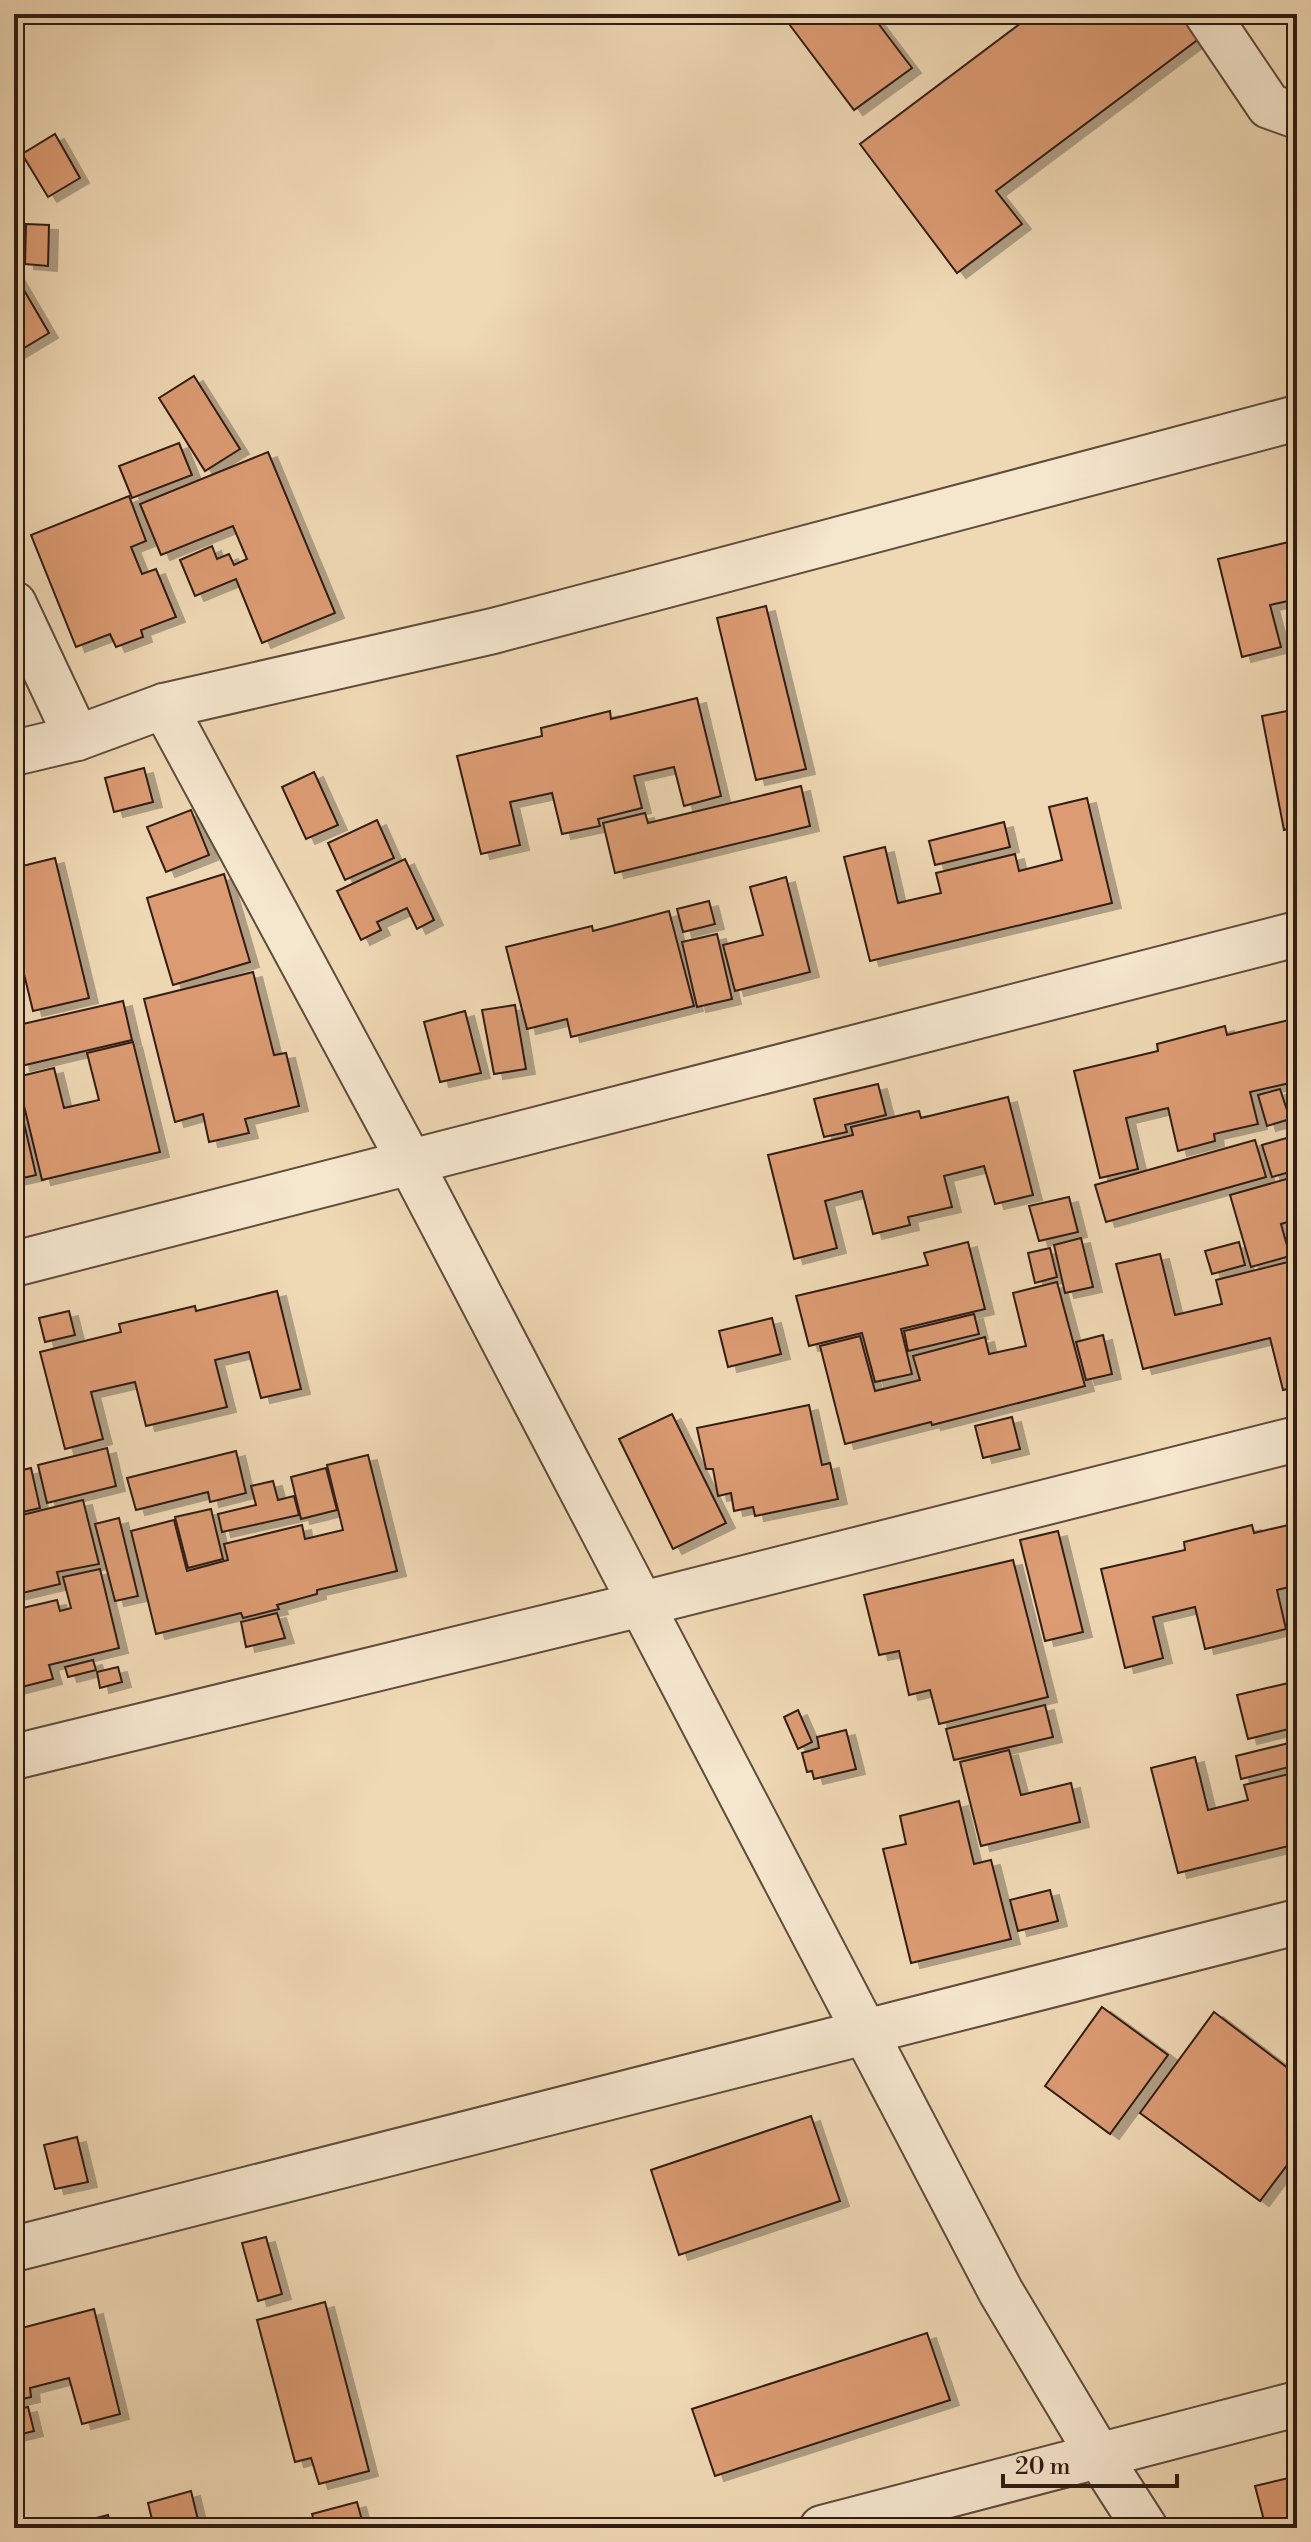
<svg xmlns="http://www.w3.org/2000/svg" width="1311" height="2542" font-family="'Libre Bodoni',serif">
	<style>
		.building { fill: #dc9b73; stroke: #311d13; stroke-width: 2; filter: url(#shadow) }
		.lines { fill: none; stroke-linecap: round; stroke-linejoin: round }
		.minor-casing { stroke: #604c3b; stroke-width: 48 }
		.minor { stroke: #f5e6ce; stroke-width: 44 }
	</style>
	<defs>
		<filter id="shadow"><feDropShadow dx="9" dy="5" stdDeviation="0" flood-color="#0004"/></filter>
	</defs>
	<rect width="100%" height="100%" fill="#efd8b4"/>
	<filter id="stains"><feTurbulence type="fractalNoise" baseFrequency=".0025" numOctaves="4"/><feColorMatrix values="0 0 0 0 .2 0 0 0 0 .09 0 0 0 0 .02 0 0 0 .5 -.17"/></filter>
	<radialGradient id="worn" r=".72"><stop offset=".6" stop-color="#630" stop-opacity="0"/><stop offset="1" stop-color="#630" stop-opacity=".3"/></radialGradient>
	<g class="building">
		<polygon points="793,14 871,14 912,68 854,110 786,20"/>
		<polygon points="1033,14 1201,14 1212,29 996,191 1022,224 957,273 860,144"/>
		<polygon points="55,134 80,178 48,197 22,154"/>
		<polygon points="26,224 49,225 48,266 25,264"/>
		<polygon points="14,273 49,333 14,354"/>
		<polygon points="194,376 240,449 205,471 159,398"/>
		<polygon points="179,443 192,475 132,498 119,466"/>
		<polygon points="268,452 335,613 262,643 236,579 195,596 180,560 212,546 217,559 229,554 234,565 247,559 233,526 161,555 140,504"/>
		<polygon points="129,496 146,541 131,547 142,574 156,569 176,617 141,630 143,637 116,647 110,634 76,647 31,535"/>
		<polygon points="1297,540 1297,599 1270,605 1281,647 1242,657 1218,559"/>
		<polygon points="766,606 806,769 756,780 717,618"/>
		<polygon points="697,698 721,796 684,806 674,767 634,776 642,808 598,819 600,826 562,834 552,793 510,802 520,845 481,854 457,756 542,736 541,728 610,711 611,719"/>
		<polygon points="1297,709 1297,827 1284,830 1262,716"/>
		<polygon points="144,768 153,802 114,812 105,778"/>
		<polygon points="314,772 338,825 306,839 282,787"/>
		<polygon points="801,786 810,826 615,873 603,823 645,813 648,823"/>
		<polygon points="1087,798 1112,903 870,961 844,857 885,847 898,903 941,893 936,873 1015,854 1019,871 1062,860 1049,807"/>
		<polygon points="191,810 209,855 166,872 147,827"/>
		<polygon points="377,820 394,858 345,880 328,843"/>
		<polygon points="1004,822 1010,847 935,865 929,841"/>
		<polygon points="55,858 89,998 33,1011 14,933 14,868"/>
		<polygon points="405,859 434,920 417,929 407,908 377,922 381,930 361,940 337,891"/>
		<polygon points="224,874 250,962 173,985 147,898"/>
		<polygon points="786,877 810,972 735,991 723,945 763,935 750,887"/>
		<polygon points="709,901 715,924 683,932 677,909"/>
		<polygon points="669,911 694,1006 571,1037 567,1019 527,1029 506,947 592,926 593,931"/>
		<polygon points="717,934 732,999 697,1007 682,942"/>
		<polygon points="253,972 274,1055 286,1053 299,1106 245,1119 249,1133 209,1142 203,1114 175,1122 144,999"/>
		<polygon points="123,1001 132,1040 21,1066 14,1026"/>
		<polygon points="515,1005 526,1069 494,1074 482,1010"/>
		<polygon points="465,1011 481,1073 440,1082 424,1022"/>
		<polygon points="1297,1018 1297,1109 1290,1083 1250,1092 1258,1124 1214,1134 1215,1141 1178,1151 1168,1108 1126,1118 1138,1169 1100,1178 1074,1071 1158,1051 1157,1044 1225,1026 1227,1035"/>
		<polygon points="133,1042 160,1152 42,1180 17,1077 54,1068 64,1108 99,1100 87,1053"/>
		<polygon points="878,1084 886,1115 845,1125 847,1132 824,1137 814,1099"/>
		<polygon points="1280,1089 1290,1119 1267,1126 1258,1095"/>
		<polygon points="1008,1097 1033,1195 995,1204 984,1166 944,1176 952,1207 908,1217 910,1225 873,1234 862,1191 825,1201 837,1248 794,1259 768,1155 853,1135 851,1127 919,1111 921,1118"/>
		<polygon points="21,1110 36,1175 14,1180 14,1112"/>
		<polygon points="1297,1135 1297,1170 1272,1177 1262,1145"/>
		<polygon points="1255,1140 1266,1177 1106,1222 1095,1185"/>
		<polygon points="1297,1176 1297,1219 1281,1224 1290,1256 1251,1267 1230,1195"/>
		<polygon points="1069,1197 1078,1232 1039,1241 1029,1206"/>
		<polygon points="1081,1238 1093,1287 1065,1293 1054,1245"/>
		<polygon points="968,1242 985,1309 901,1329 912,1374 875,1382 862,1333 809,1346 796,1296 928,1265 924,1253"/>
		<polygon points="1239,1242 1245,1265 1212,1274 1205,1251"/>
		<polygon points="1050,1248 1057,1277 1035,1283 1028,1253"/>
		<polygon points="1160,1254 1175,1315 1222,1304 1216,1280 1288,1262 1292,1278 1297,1277 1297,1387 1283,1390 1270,1338 1143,1369 1116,1264"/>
		<polygon points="1057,1282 1085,1386 932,1425 931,1422 845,1444 820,1346 860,1336 875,1391 920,1380 913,1356 985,1337 989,1354 1026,1346 1013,1293"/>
		<polygon points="277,1291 301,1389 261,1398 249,1352 215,1360 227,1407 146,1426 135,1382 91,1392 103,1439 65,1449 40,1352 121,1332 119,1324 195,1306 196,1311"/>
		<polygon points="69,1311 75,1335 45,1342 39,1318"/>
		<polygon points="974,1314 979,1334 908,1351 904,1331"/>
		<polygon points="772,1318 781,1354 728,1367 719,1331"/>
		<polygon points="1103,1335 1112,1374 1086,1380 1076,1342"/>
		<polygon points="809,1405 822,1465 830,1463 838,1499 755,1516 753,1507 734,1511 731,1493 718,1496 713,1469 706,1469 697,1428"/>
		<polygon points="672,1414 726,1523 673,1549 619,1439"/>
		<polygon points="1012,1417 1020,1449 983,1458 975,1426"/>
		<polygon points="107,1448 116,1486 47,1503 38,1465"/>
		<polygon points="236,1451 246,1493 210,1502 208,1492 136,1510 127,1478"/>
		<polygon points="368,1455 397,1571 317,1590 317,1594 277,1605 279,1609 243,1618 241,1613 156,1634 131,1531 174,1520 187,1571 228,1560 224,1544 302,1525 305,1539 343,1530 327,1465"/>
		<polygon points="31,1468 40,1508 14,1514 14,1472"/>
		<polygon points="326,1468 337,1510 301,1519 291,1477"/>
		<polygon points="273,1481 278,1500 294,1496 299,1515 222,1532 218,1514 256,1505 251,1486"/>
		<polygon points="83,1500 99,1564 57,1572 60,1584 14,1595 14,1517"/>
		<polygon points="211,1509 223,1559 188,1568 175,1517"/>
		<polygon points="119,1518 138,1596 115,1601 95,1524"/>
		<polygon points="1297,1523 1297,1585 1277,1590 1286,1629 1205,1649 1195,1607 1153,1617 1163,1658 1125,1668 1101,1569 1185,1550 1184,1542 1252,1525 1254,1533"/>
		<polygon points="1058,1531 1083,1632 1045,1641 1020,1540"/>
		<polygon points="1013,1560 1048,1697 939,1724 930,1690 909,1695 899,1651 879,1655 864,1595"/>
		<polygon points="100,1569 119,1648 49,1665 53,1679 14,1689 14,1610 57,1600 60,1611 71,1608 63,1577"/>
		<polygon points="277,1613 285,1638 246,1647 241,1622"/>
		<polygon points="93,1660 96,1670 68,1677 65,1667"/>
		<polygon points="118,1667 122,1682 100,1688 97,1672"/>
		<polygon points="1297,1681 1297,1727 1248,1739 1237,1695"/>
		<polygon points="1045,1705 1053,1737 954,1760 946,1729"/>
		<polygon points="798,1710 812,1742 798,1749 784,1717"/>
		<polygon points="846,1730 856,1769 814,1779 812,1771 807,1772 802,1753 819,1748 817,1737"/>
		<polygon points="1297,1741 1297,1765 1241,1779 1236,1756"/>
		<polygon points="1009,1750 1021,1795 1071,1783 1080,1822 981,1846 960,1762"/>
		<polygon points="1195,1757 1208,1810 1248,1800 1244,1785 1297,1772 1297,1844 1178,1873 1151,1768"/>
		<polygon points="959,1801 974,1864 991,1860 1011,1939 911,1963 883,1849 906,1844 900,1816"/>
		<polygon points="1050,1890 1058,1921 1018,1931 1010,1900"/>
		<polygon points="1102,2007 1168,2055 1110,2134 1045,2086"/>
		<polygon points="1214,2012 1297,2075 1297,2152 1260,2201 1140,2113"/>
		<polygon points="811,2116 840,2201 679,2255 651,2170"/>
		<polygon points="77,2137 88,2182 55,2189 44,2145"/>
		<polygon points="266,2237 282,2294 258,2301 242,2243"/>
		<polygon points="325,2302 369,2471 319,2484 311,2458 295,2462 257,2320"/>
		<polygon points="94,2309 120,2414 82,2424 69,2378 30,2388 31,2397 14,2401 14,2330"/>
		<polygon points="927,2333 950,2400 715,2476 692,2409"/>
		<polygon points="28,2407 34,2431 14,2436 14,2410"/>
		<polygon points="1297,2476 1297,2528 1266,2528 1255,2486"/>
		<polygon points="191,2491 200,2528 154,2528 148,2503"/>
		<polygon points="357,2502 363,2524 349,2528 316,2528 312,2514"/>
		<polygon points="108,2515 111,2528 58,2528"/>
	</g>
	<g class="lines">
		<g class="minor-casing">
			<g id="minor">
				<polyline points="1207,14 1269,106 1297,116"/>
				<polyline points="14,604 77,738"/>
				<polyline points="164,706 410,1162 1001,2292 1099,2456 1145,2528"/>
				<polyline points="14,753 77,738 164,706 493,631 1297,418"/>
				<polyline points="14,1264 1297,934"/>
				<polyline points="14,1757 642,1604 1297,1439"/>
				<polyline points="14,2249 1297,1922"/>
				<polyline points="822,2528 1297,2404"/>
			</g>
		</g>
		<use href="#minor" class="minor"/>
	</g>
	<rect width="1311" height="2542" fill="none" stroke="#efd8b4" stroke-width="48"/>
	<rect x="16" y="16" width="1279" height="2510" fill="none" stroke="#311d13" stroke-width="4"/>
	<rect x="24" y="24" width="1263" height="2494" fill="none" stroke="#311d13" stroke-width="2"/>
	<path d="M1003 2474v12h174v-12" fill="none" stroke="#311d13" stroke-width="4"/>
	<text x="1015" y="2474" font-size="24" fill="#311d13" stroke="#f5e6ce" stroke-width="6" paint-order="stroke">20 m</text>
	<rect width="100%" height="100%" filter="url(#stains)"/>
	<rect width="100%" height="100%" fill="url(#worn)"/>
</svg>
